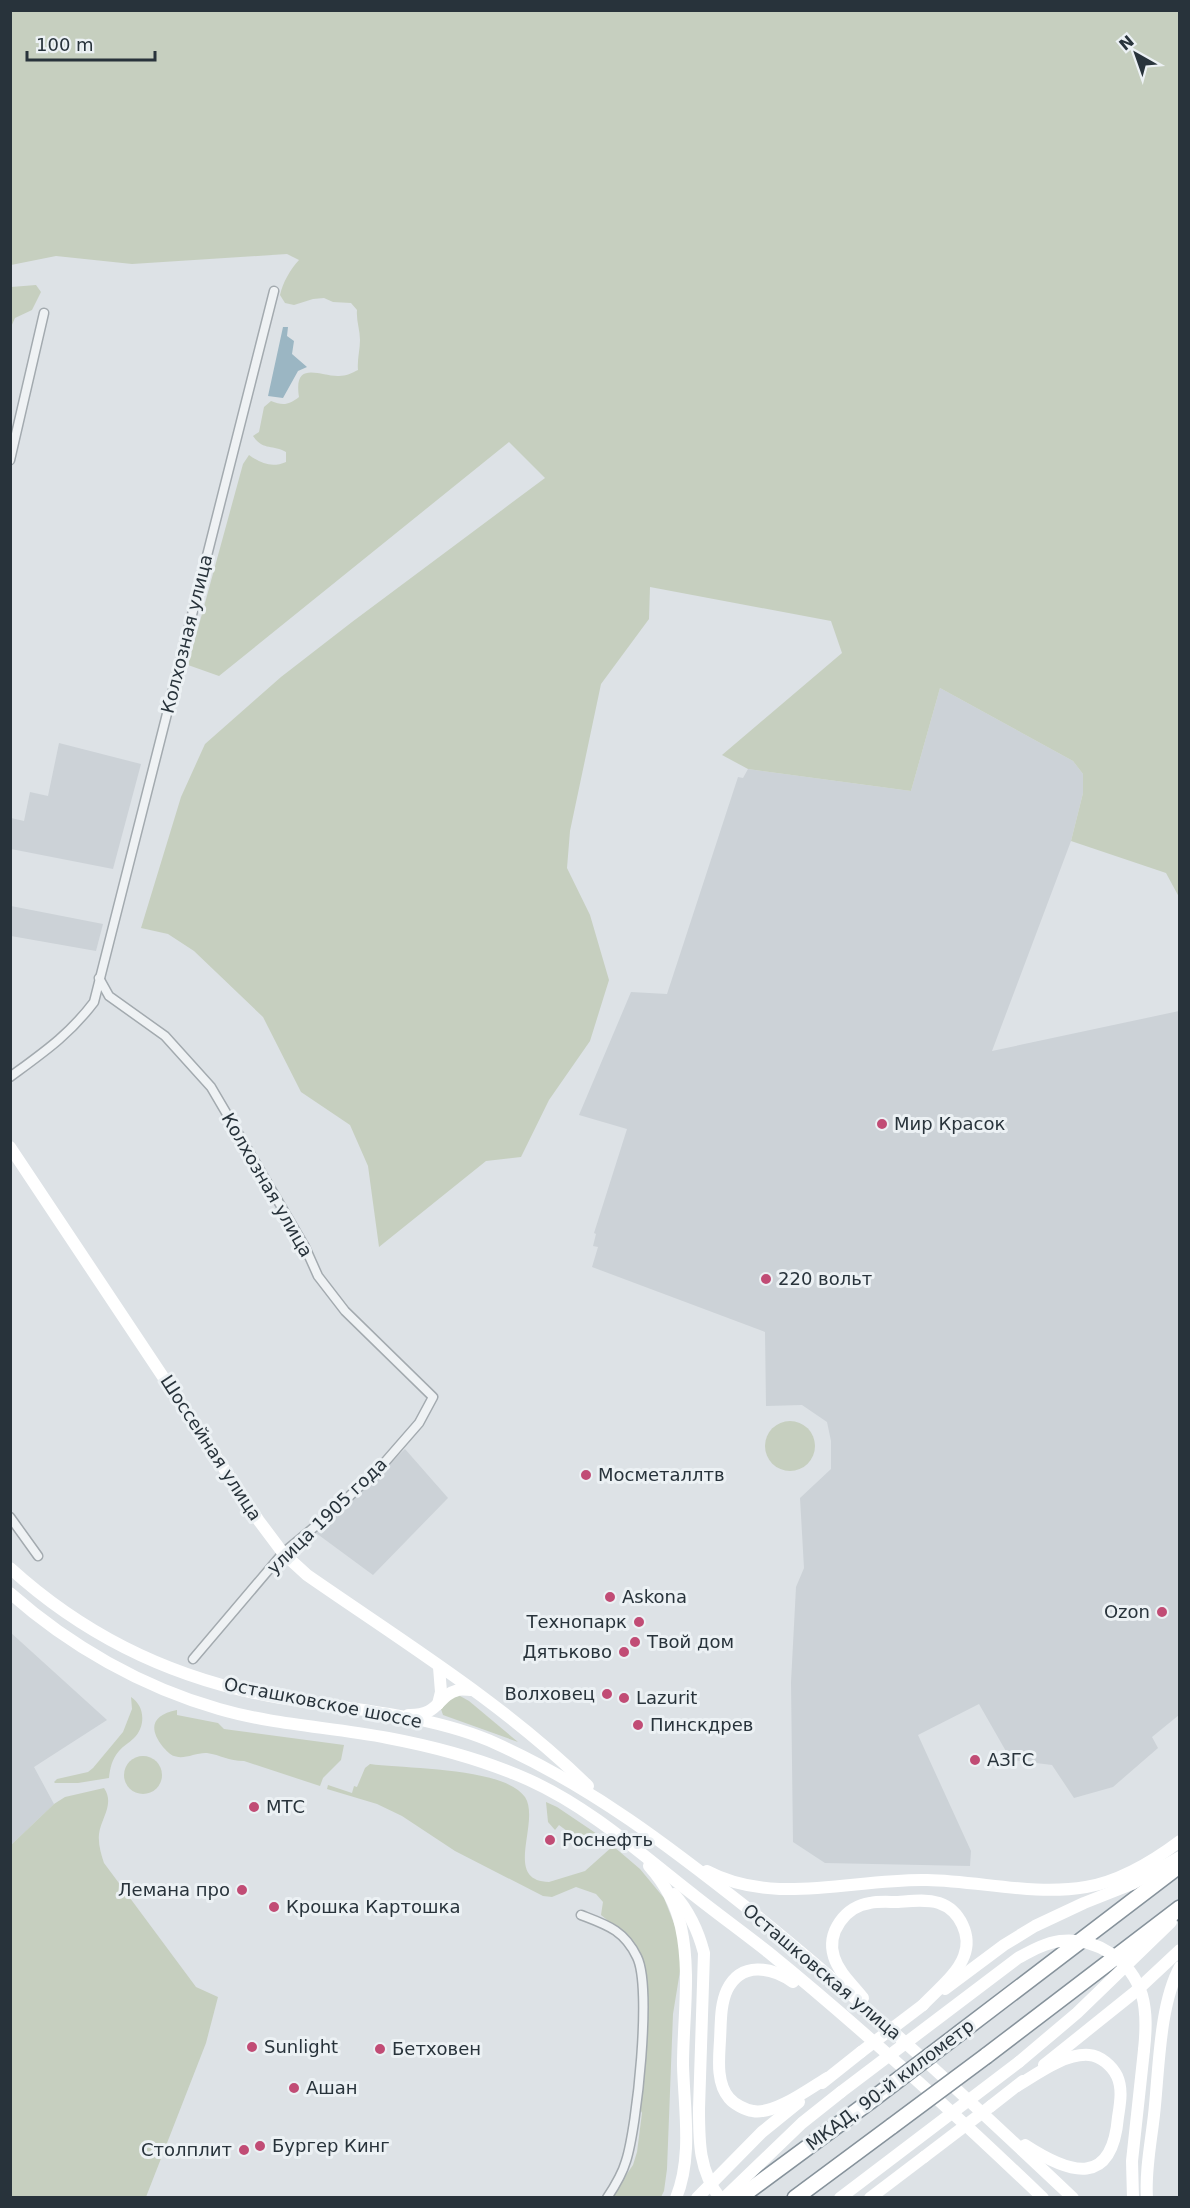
<svg xmlns="http://www.w3.org/2000/svg" width="1190" height="2208" font-family="'DejaVu Sans',sans-serif">
	<style>
		.built { fill: #ccd2d7 }
		.green { fill: #c6cfbf }
		.water { fill: #9bb6c3 }
		.lines { fill: none; stroke-linecap: round; stroke-linejoin: round }
		.street-casing { stroke: #a3aaaf; stroke-width: 11 }
		.highway-casing { stroke: #86929b; stroke-width: 18 }
		.street { stroke: #eff2f4; stroke-width: 8 }
		.secondary { stroke: #fff; stroke-width: 12 }
		.highway { stroke: #fff; stroke-width: 15 }
		.highway-bridge-casing { stroke: #86929b; stroke-width: 18; stroke-linecap: butt }
		.secondary-bridge { stroke: #fff; stroke-width: 12 }
		.highway-bridge { stroke: #fff; stroke-width: 15 }
		.poi-dot { fill: #c14c75; stroke: #ecf1f4; stroke-width: 2 }
		.labels { text-anchor: middle; stroke-width: 6; stroke-linejoin: round; paint-order: stroke }
		.street-label { font-size: 18px; fill: #28333b; stroke: #ecf1f4 }
		.poi-label { font-size: 18px; fill: #28333b; stroke: #ecf1f4; text-anchor: start }
	</style>
	<rect width="100%" height="100%" fill="#dde2e6"/>
	<g class="built">
		<polygon points="940,688 1073,761 1083,774 1083,793 1071,841 992,1051 1179,1011 1179,1715 1152,1737 1158,1748 1113,1787 1074,1798 1052,1765 1011,1760 979,1704 918,1735 971,1851 970,1866 825,1863 793,1842 791,1682 796,1587 804,1568 800,1498 831,1469 831,1441 827,1422 802,1405 766,1406 765,1332 592,1267 598,1247 593,1246 596,1234 594,1233 627,1129 579,1115 631,992 667,994 738,777 743,778 748,769 911,791"/>
		<polygon points="59,743 141,764 113,869 11,849 11,818 24,821 30,792 48,796"/>
		<polygon points="11,906 103,924 96,951 11,936"/>
		<polygon points="405,1449 448,1498 373,1575 316,1533"/>
		<polygon points="10,1632 107,1720 34,1767 54,1804 11,1845"/>
	</g>
	<g class="green">
		<path d="M11 10 1179 11V897L1166 873 1071 841 1083 793V774L1073 761 940 688 911 791 748 769 722 755 842 653 831 621 650 587 649 619 601 684 570 831 567 868 590 915 609 980 590 1041 549 1100 521 1157 486 1161 379 1247 368 1166 350 1125 301 1092 263 1017 194 951 168 934 141 928 181 797 205 744 281 677 352 622 545 478 509 442 219 676 188 665 243 464 249 455C262 464 272 468 286 462V452C273 444 263 451 253 436L259 432 264 407 271 401C283 406 289 405 299 397 293 359 321 377 339 376 346 376 352 373 358 370 357 360 360 350 360 340 360 330 356 320 357 310L351 303 333 302 324 298 313 299 294 305 285 303 280 295C283 282 290 270 299 260L287 254 132 264 56 256 11 265Z"/>
		<polygon points="36,285 41,292 32,310 15,318 11,327 11,287"/>
		<circle cx="790" cy="1446" r="25"/>
		<polygon points="460,1696 469,1701 518,1742 443,1715 441,1709 452,1697"/>
		<path d="M131 1697C145 1706 146 1726 134 1738 129 1743 123 1746 119 1751 112 1759 110 1768 109 1778L78 1783H55L54 1782 57 1779 88 1772 93 1768 123 1732 132 1709Z"/>
		<path d="M177 1710V1715L218 1723 224 1729 344 1745 341 1760 323 1778 320 1786 244 1761C228 1761 221 1755 207 1753 197 1752 184 1760 174 1756 170 1755 166 1750 163 1747 148 1728 152 1715 177 1710Z"/>
		<circle cx="143" cy="1775" r="19"/>
		<path d="M370 1764C405 1769 504 1767 525 1797 541 1822 502 1881 549 1882L585 1871 613 1846 640 1869 664 1898 675 1926 680 1947V1971L673 2014 667 2169 664 2191 661 2197H611L633 2165 637 2152 642 2113 637 2104 647 1990 629 1938 601 1915 603 1902 596 1894 576 1887 552 1897 543 1896 455 1851 402 1816 377 1804 327 1789 328 1785 352 1793 354 1786 357 1787 365 1768Z"/>
		<path d="M104 1788C115 1804 101 1818 99 1834 98 1844 101 1854 104 1863L196 1987 218 1997 206 2043 146 2197H11V1845L54 1804 65 1797Z"/>
		<polygon points="546,1802 557,1807 600,1836 574,1845 571,1843 575,1837 559,1825 555,1830 548,1822"/>
	</g>
	<polygon class="water" points="283,327 288,327 287,336 294,341 292,354 307,367 298,371 283,398 268,396"/>
	<g class="lines">
		<g class="street-casing">
			<g id="street">
				<polyline points="10,460 44,313"/>
				<polyline points="99,978 109,996 165,1036 211,1087 305,1247 318,1276 345,1311 433,1397 419,1423 385,1462 335,1510 283,1553 193,1659"/>
				<path d="M10 1077C44 1052 69 1035 94 1002L274 291"/>
				<polyline points="10,1517 38,1556"/>
				<path d="M581 1915C607 1925 624 1930 637 1957 652 1987 637 2127 626 2161 622 2175 615 2186 607 2198"/>
			</g>
		</g>
		<g class="highway-casing">
			<g id="highway">
				<polyline points="961,2032 1180,1865"/>
				<polyline points="986,2056 1180,1908"/>
				<polyline points="739,2198 869,2102"/>
				<polyline points="795,2198 892,2126"/>
			</g>
		</g>
		<use href="#street" class="street"/>
		<g class="secondary">
			<path d="M10 1147 259 1521 283 1553 307 1575C402 1641 506 1705 588 1786"/>
			<path d="M10 1568C87 1638 178 1681 281 1698 350 1709 433 1715 497 1744 592 1787 670 1847 751 1911 863 2001 968 2099 1073 2198"/>
			<path d="M10 1593C70 1646 142 1687 219 1709 274 1725 332 1727 388 1738 436 1747 484 1760 529 1780 591 1808 642 1855 695 1896 719 1915 744 1933 768 1952 864 2030 954 2113 1043 2198"/>
			<polyline points="438,1704 441,1692 439,1667"/>
			<path d="M408 1715C440 1716 436 1696 458 1690 462 1689 468 1690 472 1690"/>
			<path d="M649 1866C665 1884 676 1904 681 1927 691 1973 683 2019 683 2065 684 2108 693 2157 676 2198"/>
			<path d="M707 1871C775 1907 855 1878 927 1880 980 1881 1034 1896 1086 1887 1121 1881 1152 1862 1180 1841"/>
			<path d="M674 1894C689 1911 698 1930 704 1953L699 2109"/>
			<path d="M793 1982C772 1967 741 1961 727 1990 720 2005 721 2024 720 2040 719 2058 716 2083 729 2098 734 2104 745 2110 753 2111 774 2115 809 2089 827 2078"/>
			<polyline points="945,1989 1004,1945 1035,1926 1084,1903 1132,1884 1180,1857"/>
			<path d="M863 1998C853 1985 839 1973 834 1957 826 1932 846 1906 870 1903 879 1901 889 1902 898 1902 912 1901 926 1899 939 1903 960 1910 972 1936 964 1956 957 1975 936 1991 923 2005"/>
			<polyline points="1019,2062 1077,2013 1171,1922"/>
			<polyline points="1044,2065 1135,1992 1180,1950"/>
			<polyline points="822,2083 861,2052"/>
			<path d="M1017 2086C1037 2074 1065 2053 1089 2055 1101 2056 1112 2066 1117 2076 1123 2089 1120 2104 1118 2117 1112 2187 1071 2175 1025 2145"/>
			<polyline points="991,2106 1023,2081"/>
			<polyline points="697,2198 762,2132 799,2102"/>
			<polyline points="724,2198 802,2123 841,2092"/>
			<polyline points="870,2198 924,2157"/>
			<polyline points="1133,2198 1132,2161 1144,2050"/>
			<path d="M1147 2198C1145 2171 1151 2142 1154 2115 1159 2071 1159 2005 1180 1967"/>
		</g>
		<use href="#highway" class="highway"/>
		<g class="highway-bridge-casing">
			<g id="highway-bridge">
				<polyline points="869,2102 961,2032"/>
				<polyline points="892,2126 986,2056"/>
			</g>
		</g>
		<g class="secondary-bridge">
			<polyline points="861,2052 923,2005"/>
			<path d="M841 2092 1018 1958C1031 1951 1045 1943 1060 1941 1097 1937 1131 1960 1142 1995 1147 2013 1146 2031 1144 2050"/>
			<path d="M699 2109C699 2142 699 2171 720 2198"/>
			<polyline points="924,2157 991,2106"/>
			<polyline points="840,2198 1019,2062"/>
		</g>
		<use href="#highway-bridge" class="highway-bridge"/>
	</g>
	<g class="poi-dot">
		<circle cx="882" cy="1124" r="6"/>
		<circle cx="766" cy="1279" r="6"/>
		<circle cx="586" cy="1475" r="6"/>
		<circle cx="610" cy="1597" r="6"/>
		<circle cx="1162" cy="1612" r="6"/>
		<circle cx="639" cy="1622" r="6"/>
		<circle cx="635" cy="1642" r="6"/>
		<circle cx="624" cy="1652" r="6"/>
		<circle cx="607" cy="1694" r="6"/>
		<circle cx="624" cy="1698" r="6"/>
		<circle cx="638" cy="1725" r="6"/>
		<circle cx="975" cy="1760" r="6"/>
		<circle cx="254" cy="1807" r="6"/>
		<circle cx="550" cy="1840" r="6"/>
		<circle cx="242" cy="1890" r="6"/>
		<circle cx="274" cy="1907" r="6"/>
		<circle cx="252" cy="2047" r="6"/>
		<circle cx="380" cy="2049" r="6"/>
		<circle cx="294" cy="2088" r="6"/>
		<circle cx="260" cy="2146" r="6"/>
		<circle cx="244" cy="2150" r="6"/>
	</g>
	<g class="labels">
		<g class="street-label">
			<text transform="translate(187 634) rotate(-76)" y="6">Колхозная улица</text>
			<text transform="translate(267 1185) rotate(60)" y="6">Колхозная улица</text>
			<text transform="translate(211 1448) rotate(57)" y="6">Шоссейная улица</text>
			<text transform="translate(327 1516) rotate(-44)" y="6">улица 1905 года</text>
			<text transform="translate(323 1703) rotate(11)" y="6">Осташковское шоссе</text>
			<text transform="translate(822 1972) rotate(40)" y="6">Осташковская улица</text>
			<text transform="translate(890 2085) rotate(-37)" y="6">МКАД, 90-й километр</text>
		</g>
		<g class="poi-label">
			<text x="894" y="1130">Мир Красок</text>
			<text x="778" y="1285">220 вольт</text>
			<text x="598" y="1481">Мосметаллтв</text>
			<text x="622" y="1603">Askona</text>
			<text x="1150" y="1618" text-anchor="end">Ozon</text>
			<text x="627" y="1628" text-anchor="end">Технопарк</text>
			<text x="647" y="1648">Твой дом</text>
			<text x="612" y="1658" text-anchor="end">Дятьково</text>
			<text x="595" y="1700" text-anchor="end">Волховец</text>
			<text x="636" y="1704">Lazurit</text>
			<text x="650" y="1731">Пинскдрев</text>
			<text x="987" y="1766">АЗГС</text>
			<text x="266" y="1813">МТС</text>
			<text x="562" y="1846">Роснефть</text>
			<text x="230" y="1896" text-anchor="end">Лемана про</text>
			<text x="286" y="1913">Крошка Картошка</text>
			<text x="264" y="2053">Sunlight</text>
			<text x="392" y="2055">Бетховен</text>
			<text x="306" y="2094">Ашан</text>
			<text x="272" y="2152">Бургер Кинг</text>
			<text x="232" y="2156" text-anchor="end">Столплит</text>
		</g>
	</g>
	<rect width="1190" height="2208" fill="none" stroke="#28333b" stroke-width="24"/>
	<g transform="translate(1136 54) rotate(320)" stroke="#ecf1f4" stroke-width="4.5" paint-order="stroke">
	<path d="M0-4.5L10 22L0 15L-10 22Z" fill="#28333b"/>
	<text y="-9" font-size="16" font-weight="bold" text-anchor="middle" fill="#28333b">N</text>
	</g>
	<path d="M27 51v9h128v-9" fill="none" stroke="#28333b" stroke-width="3"/>
	<text x="36" y="51" font-size="18" fill="#28333b" stroke="#ecf1f4" stroke-width="4.5" paint-order="stroke">100 m</text>
</svg>
